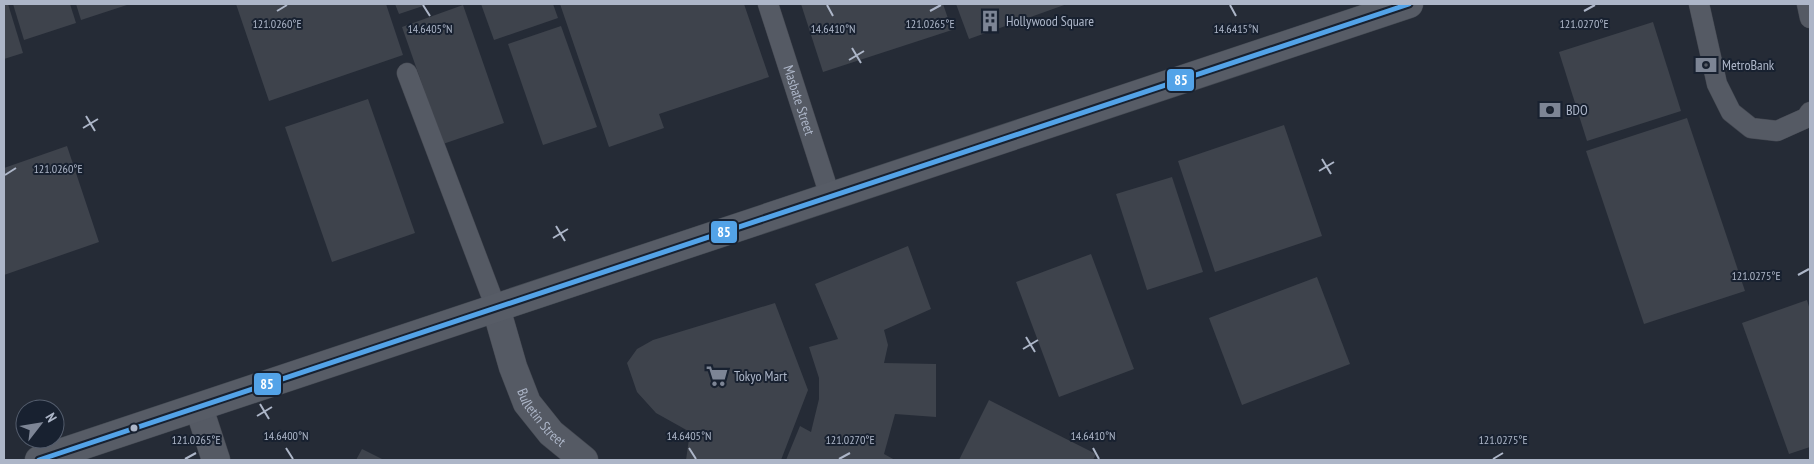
<svg xmlns="http://www.w3.org/2000/svg" width="1814" height="464" font-family="'PT Sans Narrow',sans-serif">
	<style>
		.building { fill: #3e434c }
		.lines { fill: none; stroke-linecap: round; stroke-linejoin: round }
		.service-casing { stroke: #434750; stroke-width: 21 }
		.minor-casing { stroke: #434750; stroke-width: 29 }
		.primary-casing { stroke: #424851; stroke-width: 29 }
		.service { stroke: #555a64; stroke-width: 20 }
		.minor { stroke: #555a64; stroke-width: 28 }
		.primary { stroke: #575c66; stroke-width: 28 }
		.bus-1-casing { stroke: #182130; stroke-width: 9 }
		.bus-1 { stroke: #53a3e8; stroke-width: 5 }
		.ticks { fill: none; stroke: #adb6c8; stroke-width: 2 }
		.bus-dot { fill: #adb6c8; stroke: #182130; stroke-width: 2 }
		.labels { text-anchor: middle; stroke-width: 4; stroke-linejoin: round; paint-order: stroke }
		.poi-label { font-size: 14px; fill: #adb6c8; stroke: #182130; text-anchor: start }
		.street-label { font-size: 14px; fill: #adb6c8; stroke: #182130 }
		.ticks-label { font-size: 12px; text-anchor: middle; fill: #adb6c8; stroke: #182130; stroke-width: 4; stroke-linejoin: round; paint-order: stroke }
		.line-badge { stroke: #182130; stroke-width: 2 }
		.badge-label { font-size: 14px; text-anchor: middle; font-weight: bold; fill: #fff }
	</style>
	<rect width="100%" height="100%" fill="#252b36"/>
	<g class="building">
		<polygon points="4,4 8,4 23,53 4,59"/>
		<polygon points="13,4 70,4 76,23 24,40"/>
		<polygon points="76,4 130,4 81,20"/>
		<polygon points="236,4 386,4 403,55 269,101"/>
		<polygon points="395,4 429,4 399,14"/>
		<polygon points="481,4 553,4 558,18 494,40"/>
		<polygon points="560,4 744,4 769,77 659,114 664,128 609,147"/>
		<polygon points="801,4 943,4 952,30 823,72"/>
		<polygon points="956,4 1067,4 969,39"/>
		<polygon points="463,5 504,123 443,144 402,27"/>
		<polygon points="1653,22 1681,111 1587,141 1559,52"/>
		<polygon points="561,26 597,127 543,145 508,44"/>
		<polygon points="368,99 415,233 332,262 285,127"/>
		<polygon points="1687,118 1745,291 1644,324 1586,151"/>
		<polygon points="1284,125 1322,236 1215,272 1178,161"/>
		<polygon points="67,146 99,242 4,275 4,168"/>
		<polygon points="1172,177 1203,272 1147,290 1116,194"/>
		<polygon points="908,246 931,309 884,330 888,345 884,363 936,364 936,417 895,414 884,454 895,460 786,460 800,426 811,432 819,399 819,378 809,347 838,339 815,284"/>
		<polygon points="1091,254 1134,369 1059,397 1016,282"/>
		<polygon points="1317,277 1350,364 1242,405 1209,318"/>
		<polygon points="1807,300 1810,310 1810,447 1789,454 1742,323"/>
		<polygon points="775,303 808,390 781,460 686,460 690,432 656,413 637,392 627,363 637,349 653,340"/>
		<polygon points="989,400 1096,454 1093,460 959,460"/>
		<polygon points="362,449 384,460 356,460"/>
	</g>
	<g class="lines">
		<g class="service-casing">
			<g id="service">
				<path id="s1" d="M768 4 830 196"/>
				<polyline points="1699,4 1717,84 1731,112 1751,128 1777,131 1806,118 1810,112"/>
				<polyline points="1807,4 1810,18"/>
				<polyline points="407,73 496,308"/>
			</g>
		</g>
		<g class="minor-casing">
			<g id="minor">
				<path id="s2" d="M496 308 513 367 527 403 551 433 584 460"/>
				<polyline points="199,408 216,460"/>
			</g>
		</g>
		<g class="primary-casing">
			<polyline id="primary" points="39,460 1409,4"/>
		</g>
		<use href="#service" class="service"/>
		<use href="#minor" class="minor"/>
		<use href="#primary" class="primary"/>
		<g class="bus-1-casing">
			<polyline id="bus-1" points="39,460 1409,4"/>
		</g>
		<use href="#bus-1" class="bus-1"/>
	</g>
	<path class="ticks" d="M423 5 430 16M827 5 833 16M1230 5 1236 16M277 11 287 5M930 11 941 5M1584 11 1595 5M852 48 861 63M849 60 864 51M86 116 95 131M83 128 98 119M1322 159 1331 174M1319 171 1334 162M5 175 16 168M556 226 565 241M553 238 568 229M1798 275 1809 269M1026 337 1035 352M1023 349 1038 340M260 404 269 419M257 416 272 407M286 448 293 459M689 448 696 459M1093 448 1099 459M185 459 196 453M839 459 850 453M1493 459 1503 453"/>
	<defs>
		<g id="building-bare" transform="scale(1.725)"><path d="M-4-6H4V6H1V3H-1V6H-4ZM-2.5-4.3h1.7v1.8h-1.7ZM.8-4.3h1.7v1.8H.8ZM-2.5-1h1.7V.8h-1.7ZM.8-1h1.7V.8H.8Z" fill="#7d8595" stroke="#182130" stroke-width="2.5" paint-order="stroke"/></g>
		<g id="bank-bare" transform="scale(1.725)"><path d="M-6-4H6V4H-6ZM0-2.3a2.3 2.3 0 1 0 0 4.6a2.3 2.3 0 1 0 0-4.6Z" fill="#7d8595" stroke="#182130" stroke-width="2.5" paint-order="stroke"/></g>
		<g id="supermarket-bare" transform="scale(1.725)"><path d="M-6-5.5h2.5l.6 2H6L4.5 2H-2.5L-4.4-4H-6ZM-1.5 3.2a1.3 1.3 0 1 0 .1 0ZM3 3.2a1.3 1.3 0 1 0 .1 0Z" fill="#7d8595" stroke="#182130" stroke-width="2.5" paint-order="stroke"/></g>
	</defs>
	<g fill-rule="evenodd">
		<use href="#building-bare" x="990" y="21"/>
		<use href="#bank-bare" x="1706" y="65"/>
		<use href="#bank-bare" x="1550" y="110"/>
		<use href="#supermarket-bare" x="717" y="376"/>
	</g>
	<circle class="bus-dot" cx="134" cy="428" r="4.5"/>
	<g class="labels">
		<g class="poi-label">
			<text x="1006" y="26">Hollywood Square</text>
			<text x="1722" y="70">MetroBank</text>
			<text x="1566" y="115">BDO</text>
			<text x="734" y="381">Tokyo Mart</text>
		</g>
		<g class="street-label">
			<text dy="5" stroke="none"><textPath href="#s1" startOffset="101">Masbate Street</textPath></text>
			<text dy="5" stroke="none"><textPath href="#s2" startOffset="120">Bulletin Street</textPath></text>
		</g>
	</g>
	<g class="ticks-label">
		<text x="277" y="28">121.0260°E</text>
		<text x="930" y="28">121.0265°E</text>
		<text x="1584" y="28">121.0270°E</text>
		<text x="430" y="33">14.6405°N</text>
		<text x="833" y="33">14.6410°N</text>
		<text x="1236" y="33">14.6415°N</text>
		<text x="58" y="173">121.0260°E</text>
		<text x="1756" y="280">121.0275°E</text>
		<text x="286" y="440">14.6400°N</text>
		<text x="689" y="440">14.6405°N</text>
		<text x="1093" y="440">14.6410°N</text>
		<text x="196" y="444">121.0265°E</text>
		<text x="850" y="444">121.0270°E</text>
		<text x="1503" y="444">121.0275°E</text>
	</g>
	<g class="line-badge">
		<rect x="1166" y="68" width="29" height="24" rx="5" fill="#53a3e8"/>
		<rect x="710" y="220" width="28" height="24" rx="5" fill="#53a3e8"/>
		<rect x="253" y="372" width="29" height="24" rx="5" fill="#53a3e8"/>
	</g>
	<g class="badge-label">
		<text x="1181" y="85">85</text>
		<text x="724" y="237">85</text>
		<text x="267" y="389">85</text>
	</g>
	<rect width="1814" height="464" fill="none" stroke="#adb6c8" stroke-width="10"/>
	<g transform="translate(40 424) rotate(59)"><circle r="24" fill="#182130" stroke="#545d6d"/>
	<path d="M0-4L9 19L0 12L-9 19Z" fill="#7d8595"/>
	<text y="-8" font-size="14" font-weight="bold" text-anchor="middle" fill="#adb6c8">N</text>
	</g>
</svg>
